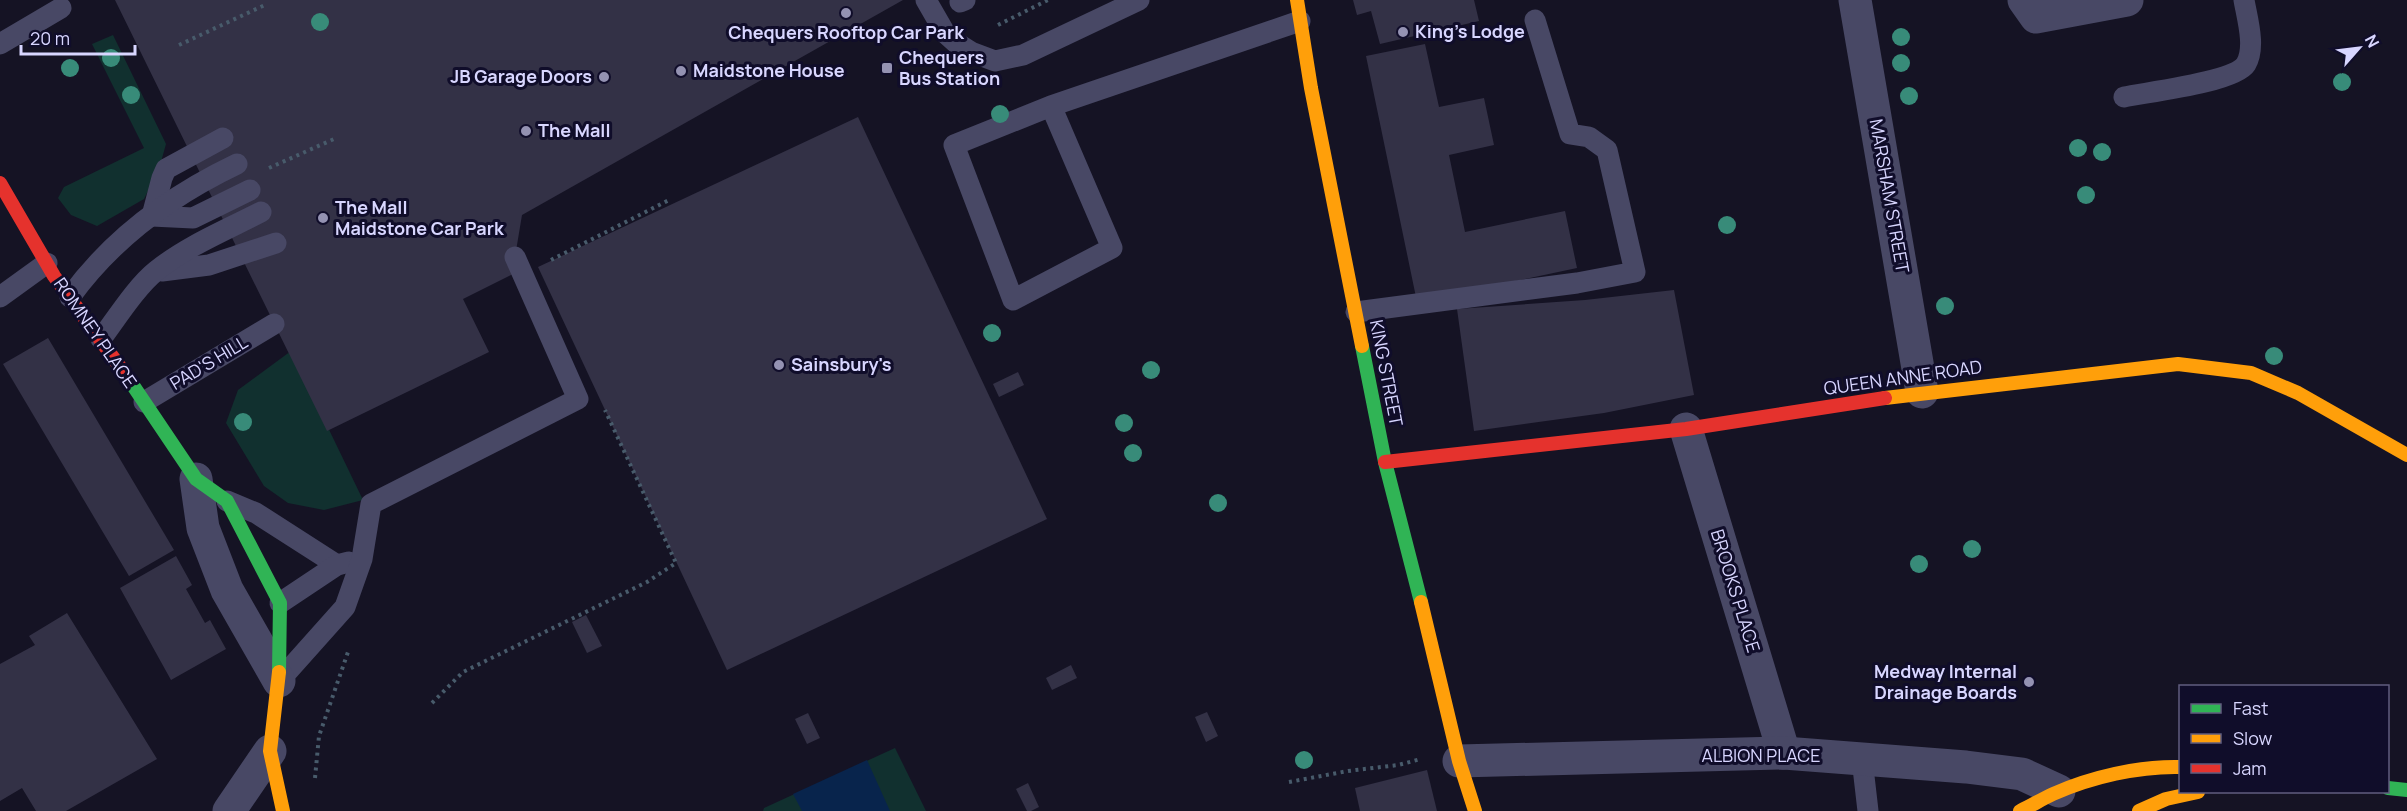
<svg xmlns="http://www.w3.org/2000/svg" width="2407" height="811" font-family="Manrope,sans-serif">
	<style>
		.green { fill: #11302f }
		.water { fill: #08244c }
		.building { fill: #333146 }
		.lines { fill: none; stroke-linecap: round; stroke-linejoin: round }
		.path { stroke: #485b6b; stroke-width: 4; stroke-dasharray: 3 4.5; stroke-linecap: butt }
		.lane { stroke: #484865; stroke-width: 21 }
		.street { stroke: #484865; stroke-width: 33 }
		.fast { stroke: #30b455; stroke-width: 14 }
		.slow { stroke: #ff9f0a; stroke-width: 14 }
		.jam { stroke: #e5322d; stroke-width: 14 }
		.lane-bridge { stroke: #484865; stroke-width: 21 }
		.tree { fill: #388b79 }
		.poi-dot { fill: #9492b2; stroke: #100d2a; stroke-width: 2 }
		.labels { text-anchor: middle; stroke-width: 6; stroke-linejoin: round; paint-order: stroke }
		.poi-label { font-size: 18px; font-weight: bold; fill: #d8d6ff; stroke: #100d2a; text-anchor: start }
		.street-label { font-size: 18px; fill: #d8d6ff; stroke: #100d2a }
	</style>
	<rect width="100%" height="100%" fill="#151324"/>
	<g class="green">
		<polygon points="113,35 166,144 159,169 144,199 97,226 71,215 58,198 64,187 144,148 92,44"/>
		<polygon points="291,351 363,500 324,510 288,503 264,486 226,423 238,390"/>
		<polygon points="895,748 926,811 763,811 764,808"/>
	</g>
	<polygon class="water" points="867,760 890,811 802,811 793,794"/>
	<g class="building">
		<polygon points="115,0 903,0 522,215 515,257 517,272 463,299 489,352 327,431"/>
		<polygon points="1353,0 1474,0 1479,21 1380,44 1371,11 1357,15"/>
		<polygon points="1425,44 1439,107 1484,98 1494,145 1449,155 1465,232 1565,211 1577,268 1417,302 1366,56"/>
		<polygon points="858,117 1047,519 727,670 538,267"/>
		<polygon points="1674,290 1694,395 1604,413 1474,431 1457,309 1585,300"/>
		<polygon points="48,338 174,550 129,576 3,364"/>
		<polygon points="1018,372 1024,385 999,397 993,384"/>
		<polygon points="176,556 192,585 186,589 205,623 210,620 226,649 171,680 120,588"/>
		<polygon points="67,613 157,759 66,811 36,811 22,788 0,801 0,664 35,645 29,636"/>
		<polygon points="586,615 602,646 587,653 572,622"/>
		<polygon points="1071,665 1077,678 1052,690 1046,678"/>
		<polygon points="1207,712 1218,736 1206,742 1195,717"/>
		<polygon points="808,713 820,738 807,744 795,719"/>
		<polygon points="1427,770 1437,811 1360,811 1355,788"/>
		<polygon points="1028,783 1039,807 1031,811 1027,811 1016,789"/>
	</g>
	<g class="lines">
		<g class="path">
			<polyline points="998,25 1048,0"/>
			<polyline points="179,45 267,4"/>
			<polyline points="269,168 334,139"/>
			<polyline points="551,260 669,200"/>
			<polyline points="432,703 463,672 647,582 676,563 605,410"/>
			<polyline points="315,778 319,736 348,652"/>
			<polyline points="1289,782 1348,771 1398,765 1421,759"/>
		</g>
		<g class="lane">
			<polyline points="960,2 965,0"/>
			<polyline points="0,44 61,8"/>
			<path d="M2124 97C2148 92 2235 82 2246 64 2256 47 2247 18 2244 0"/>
			<polyline points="1051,106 1112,248 1013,300 954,145 1051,106 1300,21"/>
			<polyline points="152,216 162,178 166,169 223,138"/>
			<polyline points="152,216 193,218 250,190"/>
			<polyline points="162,271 209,265 276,243"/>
			<polyline points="0,297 47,263"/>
			<path d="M70 297C112 239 172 195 237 164"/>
			<polyline points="1356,312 1577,283 1635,272 1607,150 1589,137 1570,134 1535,20"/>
			<path d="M101 339C116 319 137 286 156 271 187 246 226 230 261 212"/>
			<polyline points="144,402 274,324"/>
			<polyline points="227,501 256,513 337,565"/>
			<polyline points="280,603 337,565 349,562"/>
			<polyline points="279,681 345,607 362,559 371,504 578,399 515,257"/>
			<polyline points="1862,759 1868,811"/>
		</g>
		<g class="street">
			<polyline points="1855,0 1922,392"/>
			<polyline points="2024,0 2036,17 2127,0"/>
			<polyline points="1686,429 1784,753"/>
			<polyline points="196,479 203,528 227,590 279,681"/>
			<polyline points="1459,761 1784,753 1966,767 2022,774 2059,791"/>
			<polyline points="229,811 270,751"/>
		</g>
		<g class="fast">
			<polyline points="1362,346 1385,462 1421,602"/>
			<polyline points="128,378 196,479 227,501 280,603 279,672"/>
			<polyline points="2388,788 2407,790"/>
		</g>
		<g class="slow">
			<polyline points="1297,0 1311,88 1362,346"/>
			<polyline points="1885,398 2178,364 2251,373 2298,393 2407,455"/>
			<polyline points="1421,602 1459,761 1475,811"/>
			<polyline points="279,672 270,751 283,811"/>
			<path d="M2020 811C2031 806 2042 799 2053 794 2091 777 2139 766 2180 767"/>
			<polyline points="2139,811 2166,799 2198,792"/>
		</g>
		<g class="jam">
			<polyline points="0,183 54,276 128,378"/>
			<polyline points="1385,462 1686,429 1885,398"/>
		</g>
		<polyline class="lane-bridge" points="926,0 945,33 955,42 971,52 995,61 1023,55 1139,0"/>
	</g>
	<g class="tree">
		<circle cx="320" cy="22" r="9"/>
		<circle cx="1901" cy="37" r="9"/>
		<circle cx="111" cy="58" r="9"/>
		<circle cx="1901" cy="63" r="9"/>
		<circle cx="70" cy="68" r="9"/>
		<circle cx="2342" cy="82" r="9"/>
		<circle cx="131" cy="95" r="9"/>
		<circle cx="1909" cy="96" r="9"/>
		<circle cx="1000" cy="114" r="9"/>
		<circle cx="2078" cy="148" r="9"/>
		<circle cx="2102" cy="152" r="9"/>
		<circle cx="2086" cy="195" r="9"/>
		<circle cx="1727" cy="225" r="9"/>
		<circle cx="1945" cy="306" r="9"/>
		<circle cx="992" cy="333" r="9"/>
		<circle cx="2274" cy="356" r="9"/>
		<circle cx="1151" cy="370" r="9"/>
		<circle cx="243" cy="422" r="9"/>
		<circle cx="1124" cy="423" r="9"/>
		<circle cx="1133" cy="453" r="9"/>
		<circle cx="1218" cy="503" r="9"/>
		<circle cx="1972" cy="549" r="9"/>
		<circle cx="1919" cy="564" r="9"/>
		<circle cx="1304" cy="760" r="9"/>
	</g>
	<g class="poi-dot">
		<circle cx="846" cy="13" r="6"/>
		<circle cx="1403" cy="32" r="6"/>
		<rect x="881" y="62" width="12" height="12" rx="3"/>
		<circle cx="681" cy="71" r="6"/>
		<circle cx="604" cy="77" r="6"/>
		<circle cx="526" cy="131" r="6"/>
		<circle cx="323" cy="218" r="6"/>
		<circle cx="779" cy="365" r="6"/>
		<circle cx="2029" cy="682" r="6"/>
	</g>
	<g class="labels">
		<g class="poi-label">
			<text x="1415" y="38">King's Lodge</text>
			<text x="846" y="39" text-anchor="middle">Chequers Rooftop Car Park</text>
			<text x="899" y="64">Chequers<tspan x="899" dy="21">Bus Station</tspan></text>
			<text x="693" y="77">Maidstone House</text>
			<text x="592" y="83" text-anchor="end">JB Garage Doors</text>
			<text x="538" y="137">The Mall</text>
			<text x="335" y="214">The Mall<tspan x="335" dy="21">Maidstone Car Park</tspan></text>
			<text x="791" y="371">Sainsbury's</text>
			<text x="2017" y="678" text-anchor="end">Medway Internal<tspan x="2017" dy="21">Drainage Boards</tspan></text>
		</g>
		<g class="street-label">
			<text transform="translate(1889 196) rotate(80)" y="6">MARSHAM STREET</text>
			<text transform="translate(95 333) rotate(55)" y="6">ROMNEY PLACE</text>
			<text transform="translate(209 363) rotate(-31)" y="6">PAD'S HILL</text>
			<text transform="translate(1386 373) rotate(79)" y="6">KING STREET</text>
			<text transform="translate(1903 378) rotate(-8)" y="6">QUEEN ANNE ROAD</text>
			<text transform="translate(1735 591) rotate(73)" y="6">BROOKS PLACE</text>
			<text x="1761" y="762">ALBION PLACE</text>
		</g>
	</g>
	<rect x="2179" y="685" width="210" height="108" fill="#100d2a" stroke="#605d7f" stroke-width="1.5"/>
	<rect x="2191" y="704" width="30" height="9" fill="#30b455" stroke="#605d7f" stroke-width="1.5"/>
	<text x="2233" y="715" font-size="18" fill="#d8d6ff">Fast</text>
	<rect x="2191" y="734" width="30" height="9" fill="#ff9f0a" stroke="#605d7f" stroke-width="1.5"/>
	<text x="2233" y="745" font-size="18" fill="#d8d6ff">Slow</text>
	<rect x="2191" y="764" width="30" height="9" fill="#e5322d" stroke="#605d7f" stroke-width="1.5"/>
	<text x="2233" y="775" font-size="18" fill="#d8d6ff">Jam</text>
	<g transform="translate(2359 48) rotate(62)" stroke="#100d2a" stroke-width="4.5" paint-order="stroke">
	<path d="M0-4.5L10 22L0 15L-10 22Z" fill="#d8d6ff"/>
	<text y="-9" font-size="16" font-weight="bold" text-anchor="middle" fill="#d8d6ff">N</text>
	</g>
	<path d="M21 45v9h114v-9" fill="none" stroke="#d8d6ff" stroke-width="3"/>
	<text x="30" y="45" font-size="18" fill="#d8d6ff" stroke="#100d2a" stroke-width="4.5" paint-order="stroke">20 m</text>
</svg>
